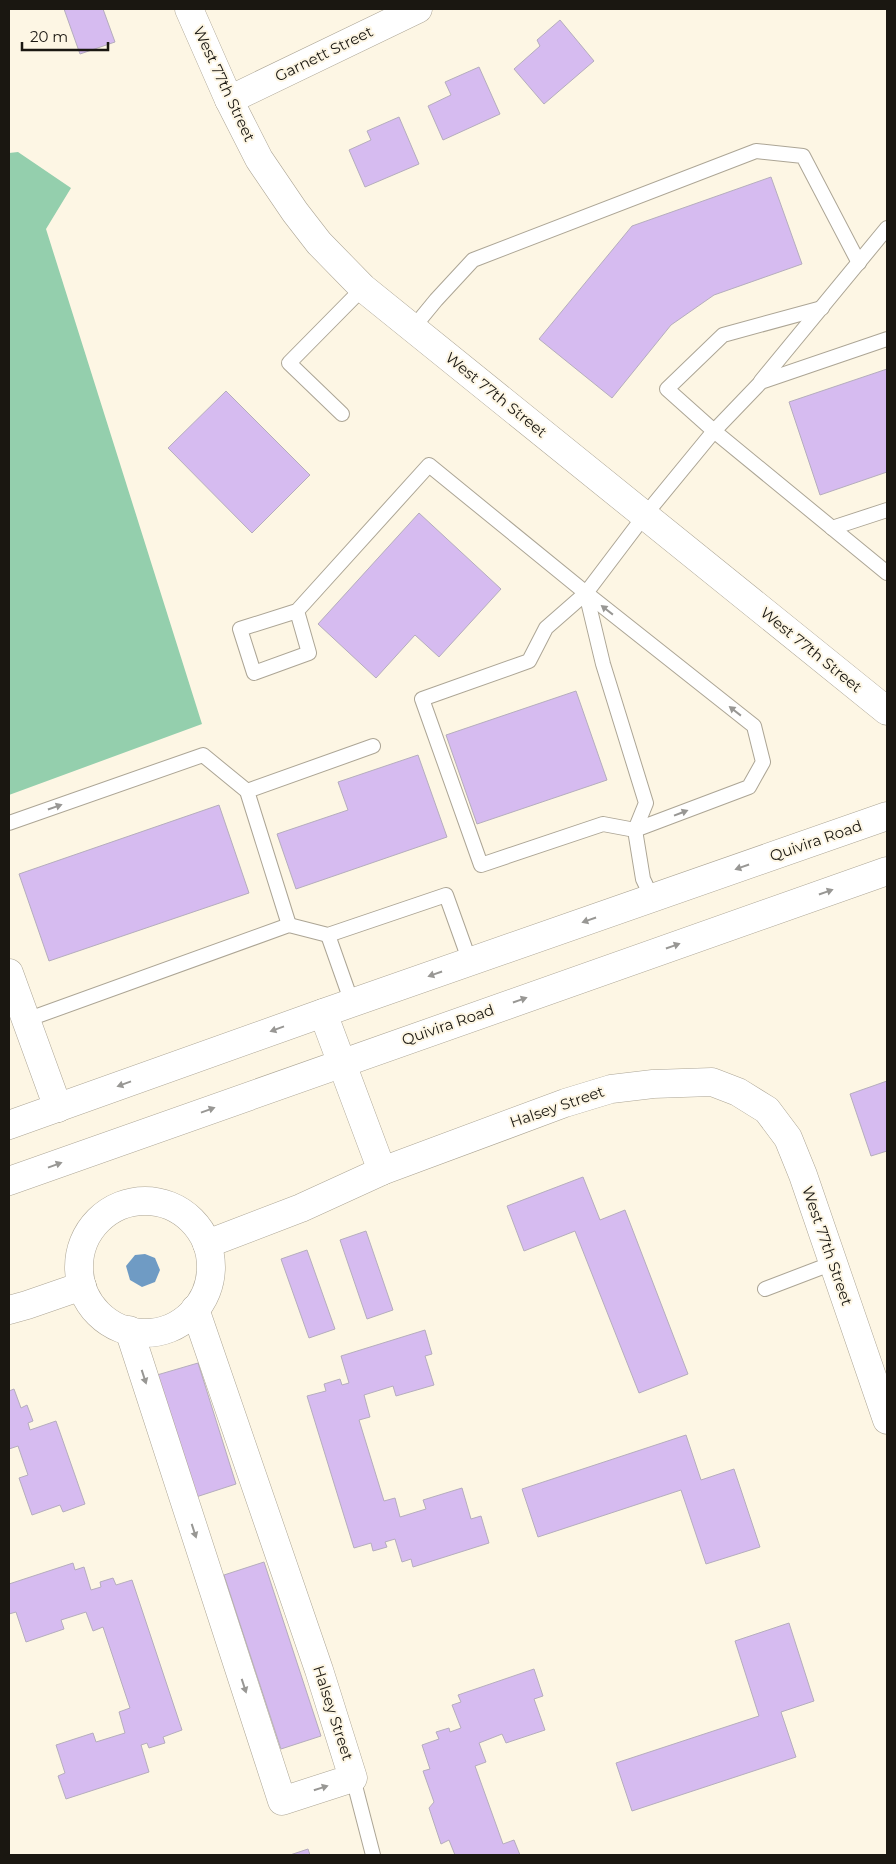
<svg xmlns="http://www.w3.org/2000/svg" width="896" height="1864" font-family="Montserrat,sans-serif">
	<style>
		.forest { fill: #94cfad }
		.water { fill: #6f9bc4 }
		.building { fill: #d6bbf0; stroke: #b5adbd }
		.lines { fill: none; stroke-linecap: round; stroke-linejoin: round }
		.lane-casing { stroke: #aca595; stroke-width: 16 }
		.street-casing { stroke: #aca595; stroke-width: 29 }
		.primary-casing { stroke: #aca595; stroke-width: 29 }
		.lane { stroke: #fff; stroke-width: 14 }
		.street { stroke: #fff; stroke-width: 28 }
		.primary { stroke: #fff; stroke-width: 28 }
		.oneway { fill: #989794 }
		.labels { text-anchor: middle; stroke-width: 4; stroke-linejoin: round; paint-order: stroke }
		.street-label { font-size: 15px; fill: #1a1711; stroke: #fdf6e4 }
	</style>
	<rect width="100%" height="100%" fill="#fdf6e4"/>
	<polygon class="forest" points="18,152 71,188 46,229 202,724 9,795 9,153"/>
	<polygon class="water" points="145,1254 155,1258 160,1270 155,1282 142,1287 130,1280 126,1266 135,1255"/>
	<g class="building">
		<polygon points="64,9 103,9 115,42 80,54"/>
		<polygon points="560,20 594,61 544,104 514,69 540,46 537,40"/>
		<polygon points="479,67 500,114 443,140 428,106 451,95 445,82"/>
		<polygon points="399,117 419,164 365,187 349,150 371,140 367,131"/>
		<polygon points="771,177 802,264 714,295 671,325 612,398 539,339 632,226"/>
		<polygon points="887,369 887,472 820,495 789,402"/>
		<polygon points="226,391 310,475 252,533 168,448"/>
		<polygon points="419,513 501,589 439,657 415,635 376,678 318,624"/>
		<polygon points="576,691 607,780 477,824 446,735"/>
		<polygon points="418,755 447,837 296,889 277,834 348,810 338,782"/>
		<polygon points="219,805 249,893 49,961 19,874"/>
		<polygon points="887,1081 887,1151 871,1156 850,1094"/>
		<polygon points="583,1177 600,1220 625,1210 688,1374 639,1393 575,1231 524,1251 507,1206"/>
		<polygon points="366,1231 393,1310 367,1319 340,1240"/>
		<polygon points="307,1250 335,1329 309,1338 281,1259"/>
		<polygon points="425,1330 432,1354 425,1356 434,1385 396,1396 393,1386 364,1395 370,1417 359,1420 384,1501 395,1498 400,1517 426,1509 423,1500 462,1488 471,1519 481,1516 489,1543 413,1567 411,1559 402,1562 395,1539 385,1542 387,1547 373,1551 371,1543 354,1548 307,1396 326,1391 324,1384 340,1379 342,1385 349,1383 341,1356"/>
		<polygon points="198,1363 236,1484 196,1497 157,1375"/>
		<polygon points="14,1389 21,1408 27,1405 33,1421 28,1423 30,1430 56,1421 85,1504 63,1512 60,1505 32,1515 19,1478 28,1475 18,1446 9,1449 9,1391"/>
		<polygon points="686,1435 701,1480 734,1469 760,1547 706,1564 681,1490 538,1537 522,1489"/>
		<polygon points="264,1562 321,1736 281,1749 224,1575"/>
		<polygon points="73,1563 75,1570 84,1567 91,1590 101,1587 100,1582 113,1578 116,1585 132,1580 182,1730 163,1737 165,1743 149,1748 147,1743 141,1745 149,1772 66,1799 58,1776 65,1773 56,1745 93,1733 96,1742 125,1733 119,1712 130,1708 103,1627 93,1631 86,1612 61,1620 64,1629 26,1642 16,1612 9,1614 9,1584"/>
		<polygon points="789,1623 814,1701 781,1712 796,1757 632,1811 616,1763 759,1716 735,1641"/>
		<polygon points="534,1669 543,1696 534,1699 545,1730 506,1743 502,1734 479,1743 486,1762 475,1766 503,1844 514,1840 520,1855 455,1855 449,1840 441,1844 429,1808 434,1802 423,1771 430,1769 422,1745 439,1739 436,1732 449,1728 450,1732 461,1728 452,1705 461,1702 458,1695"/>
		<polygon points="308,1849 310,1855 290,1855"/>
	</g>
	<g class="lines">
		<g class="lane-casing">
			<g id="lane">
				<polyline points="822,308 723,335 667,389 714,431 761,382 887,339"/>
				<polyline points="413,328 436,300 473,260 756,151 803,156 859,263"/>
				<polyline points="761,381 887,228"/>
				<polyline points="342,414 289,363 363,288"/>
				<polyline points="832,528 887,510"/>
				<polyline points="586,593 603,664 646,803 635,830"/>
				<polyline points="297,611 240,629 254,673 309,653 297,611 429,465 586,593 754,726 763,762 749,787 635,830"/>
				<polyline points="247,791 373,746"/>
				<polyline points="9,823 203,755 247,791 289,925"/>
				<polyline points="652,898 643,879 635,830 603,824 481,865 422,699 529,661 546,628 586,593 645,515 714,431 887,573"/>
				<polyline points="328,935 352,1003"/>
				<polyline points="26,1020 289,925 328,935 446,895 470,962"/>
				<polyline points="765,1289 833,1263"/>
				<polyline points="353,1778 373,1855"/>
			</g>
		</g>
		<g class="street-casing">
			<g id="street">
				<polyline points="189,9 229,100 259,159 295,212 319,243 363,288 887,711"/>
				<polyline points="229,100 418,9"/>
				<polyline points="9,973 58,1108"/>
				<polyline points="323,1013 382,1171"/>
				<circle cx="145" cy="1267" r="66"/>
				<polyline points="207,1244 301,1208 382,1171 565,1103 611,1089 653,1084 712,1082 738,1092 767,1110 788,1138 803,1175 887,1420"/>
				<polyline points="9,1310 27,1305 82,1286"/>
				<polyline points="129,1330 282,1801 353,1778 319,1670 195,1309"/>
			</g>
		</g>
		<g class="primary-casing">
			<g id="primary">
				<polyline points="9,1125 323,1013 887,816"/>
				<polyline points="9,1181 887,871"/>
			</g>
		</g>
		<use href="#lane" class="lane"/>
		<use href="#street" class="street"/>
		<use href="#primary" class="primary"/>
	</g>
	<defs><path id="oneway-solid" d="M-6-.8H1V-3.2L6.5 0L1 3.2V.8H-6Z" transform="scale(1.25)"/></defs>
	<g class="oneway">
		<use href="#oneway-solid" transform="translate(607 610) rotate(-142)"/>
		<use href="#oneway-solid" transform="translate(735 711) rotate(-142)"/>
		<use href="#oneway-solid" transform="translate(55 807) rotate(-19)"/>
		<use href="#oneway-solid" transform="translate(681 813) rotate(-21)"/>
		<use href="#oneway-solid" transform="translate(742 867) rotate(161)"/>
		<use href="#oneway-solid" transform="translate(826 892) rotate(-19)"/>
		<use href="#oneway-solid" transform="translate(589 920) rotate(161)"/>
		<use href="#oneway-solid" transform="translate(673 946) rotate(-19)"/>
		<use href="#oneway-solid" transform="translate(435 974) rotate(161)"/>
		<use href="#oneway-solid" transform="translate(520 1000) rotate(-19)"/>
		<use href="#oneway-solid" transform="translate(277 1029) rotate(160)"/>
		<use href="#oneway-solid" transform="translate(124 1084) rotate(160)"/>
		<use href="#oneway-solid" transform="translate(208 1110) rotate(-20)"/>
		<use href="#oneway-solid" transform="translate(55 1165) rotate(-20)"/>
		<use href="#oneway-solid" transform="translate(144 1377) rotate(72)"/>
		<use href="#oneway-solid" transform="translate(194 1531) rotate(72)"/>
		<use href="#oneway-solid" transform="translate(244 1686) rotate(72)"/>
		<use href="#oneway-solid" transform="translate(321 1788) rotate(-18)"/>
	</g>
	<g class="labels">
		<g class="street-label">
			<text transform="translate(324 54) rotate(-26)" y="5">Garnett Street</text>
			<text transform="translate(224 84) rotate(65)" y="5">West 77th Street</text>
			<text transform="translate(496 395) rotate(39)" y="5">West 77th Street</text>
			<text transform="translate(811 650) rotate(39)" y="5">West 77th Street</text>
			<text transform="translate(816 841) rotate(-19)" y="5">Quivira Road</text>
			<text transform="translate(448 1025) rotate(-19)" y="5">Quivira Road</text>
			<text transform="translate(557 1107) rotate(-19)" y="5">Halsey Street</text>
			<text transform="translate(827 1246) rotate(71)" y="5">West 77th Street</text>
			<text transform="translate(333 1713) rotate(72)" y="5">Halsey Street</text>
		</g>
	</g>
	<rect width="896" height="1864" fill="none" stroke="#1a1711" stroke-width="20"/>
	<path d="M22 42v8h86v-8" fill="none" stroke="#1a1711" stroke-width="2.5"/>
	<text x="30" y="42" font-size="15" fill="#1a1711" stroke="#fdf6e4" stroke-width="4" paint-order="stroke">20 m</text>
</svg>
